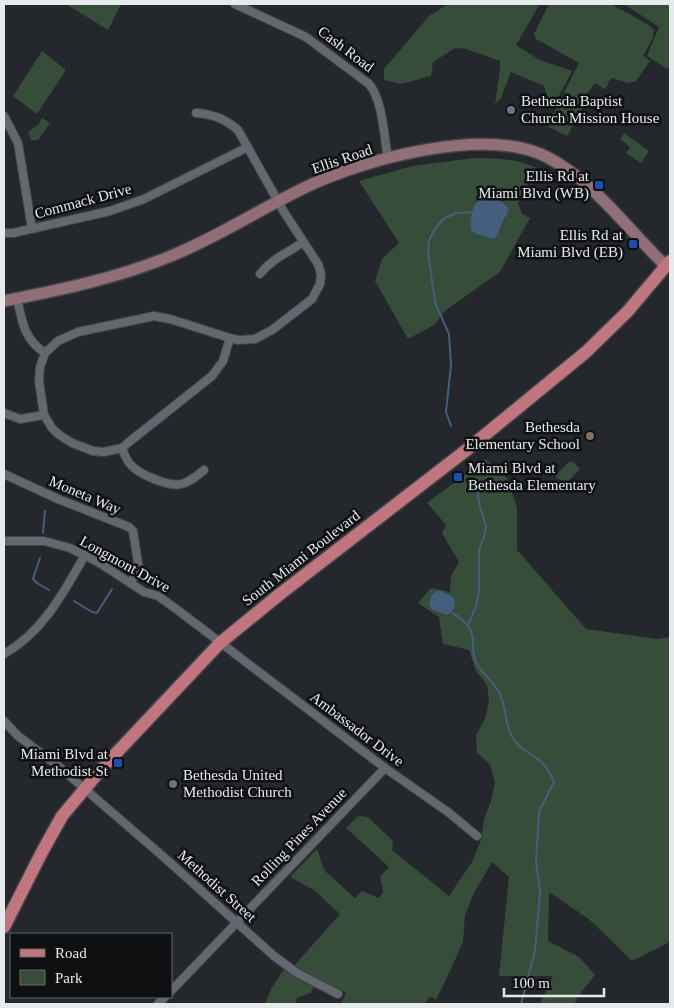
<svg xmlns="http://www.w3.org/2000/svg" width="674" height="1008" font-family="'Times New Roman',serif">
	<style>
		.green { fill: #364d3a; fill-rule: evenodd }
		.water { fill: #445f7e }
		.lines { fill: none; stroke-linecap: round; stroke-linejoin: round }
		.stream { stroke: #445f7e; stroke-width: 2 }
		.street-casing { stroke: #414448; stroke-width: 10 }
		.secondary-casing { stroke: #414448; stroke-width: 14 }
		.primary-casing { stroke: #414448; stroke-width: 15 }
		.street { stroke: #64676d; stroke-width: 8 }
		.secondary { stroke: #926e76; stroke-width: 11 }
		.primary { stroke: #c1767f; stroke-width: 12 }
		.worship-dot { fill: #6b7280; stroke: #0f1012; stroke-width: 2 }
		.transit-dot { fill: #1a4fb4; stroke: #0f1012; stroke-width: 2 }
		.education-dot { fill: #8d6e63; stroke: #0f1012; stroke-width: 2 }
		.labels { text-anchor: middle; stroke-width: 5; stroke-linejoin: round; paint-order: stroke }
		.street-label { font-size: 15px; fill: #e7eaed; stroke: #0f1012 }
		.poi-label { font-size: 15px; fill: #e7eaed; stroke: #0f1012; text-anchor: end }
	</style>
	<rect width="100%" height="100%" fill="#24272c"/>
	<g class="green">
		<polygon points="66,4 121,4 108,30"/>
		<polygon points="448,4 540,4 516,45 540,60 572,71 553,107 547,108 548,98 544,86 511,72 501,98 495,104 500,70 500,61 466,49 455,48 433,62 431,76 401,84 384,80 384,69 429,16"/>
		<polygon points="549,4 611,4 649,25 654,30 653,38 643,56 650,61 636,81 629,83 611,78 605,89 595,83 581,101 585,104 567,136 547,126 579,63 536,39 534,34"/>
		<polygon points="624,4 670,4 670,67 667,69 647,56 659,27"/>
		<polygon points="42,51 66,70 37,114 13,96"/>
		<polygon points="42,118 50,123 38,140 31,140 28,132 38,125"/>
		<polygon points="624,133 649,151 641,163 626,153 630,147 620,139"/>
		<path d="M474 158C496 158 517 159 537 168L518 203 522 214 530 218 500 272 446 310 434 325 408 339 375 281 382 259 399 243 359 181 412 166ZM484 196 493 198 505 203 506 217 496 238 473 212 477 200Z"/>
		<polygon points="486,459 507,478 517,508 517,550 586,629 658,639 670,637 670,942 632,961 590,920 549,892 548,941 579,957 595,975 576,999 575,1004 540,1004 553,976 499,976 509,877 492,862 474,893 465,915 463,941 453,965 436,1000 430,996 425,1004 341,1004 346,993 294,966 340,914 314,890 290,877 317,849 324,870 355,898 362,891 379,898 383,892 380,877 389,867 346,828 358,816 368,817 393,841 392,850 449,896 472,862 481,840 484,819 491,801 495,783 490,764 477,753 476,735 485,719 489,700 487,685 476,671 469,650 443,644 439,617 418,603 431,588 450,592 451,576 459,562 442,533 446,525 427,503"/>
		<polygon points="569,462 573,462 580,469 567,482 559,479 555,476"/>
		<polygon points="284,969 297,978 314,986 311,993 297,998 296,1004 265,1004 271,989"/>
	</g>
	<g class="water">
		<path d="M484 196C493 198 504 200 509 209L497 236 494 239 476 234 471 230C469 219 473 200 484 196Z"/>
		<path d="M436 591H440L453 597C457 605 454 611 446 615L432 609 429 603 431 596Z"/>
	</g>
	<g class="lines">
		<g class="stream">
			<polyline points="451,426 446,412 451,365 449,334 436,305 433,288 428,251 429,241 434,230 443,219 456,213 475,212"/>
			<polyline points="43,533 45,511"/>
			<polyline points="40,558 33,579 37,583 49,590"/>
			<polyline points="74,601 92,612 97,613 112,589"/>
			<path d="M451 612C463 620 472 625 473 641 473 647 473 654 475 660 480 673 494 681 500 694 506 707 505 722 511 735 518 749 528 751 539 760 546 766 551 774 554 782L539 812 536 862 540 892 535 951 521 1004"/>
			<polyline points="468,625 476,606 479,591 479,550 484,536 486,526 479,503 476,478"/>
		</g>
		<g class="street-casing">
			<g id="street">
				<path d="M235 4 306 37 369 84C383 100 384 138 388 159"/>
				<path d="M196 113C213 114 225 119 238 130L284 212 318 264 321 274 320 284 312 299 272 330 255 339 238 340 230 338 170 319 154 316 78 332 58 341 45 353 40 367 39 381 44 415 52 428 58 434 72 443 93 451 103 452 122 448 129 442 212 376 223 361 230 338"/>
				<polyline points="4,116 18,143 32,229"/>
				<polyline points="4,233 13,233 110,211 144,199 248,147"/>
				<path d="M260 274C271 259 288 253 303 242"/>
				<path d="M17 298C22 322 24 339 45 353"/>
				<polyline points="4,413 20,419 44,415"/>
				<path d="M122 448C124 454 126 460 131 465 139 474 168 487 181 484 190 482 197 476 204 470"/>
				<polyline points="4,474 58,499 129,527 133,531 139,569 130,583"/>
				<polyline points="4,541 44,541 70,548 98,562 144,592 158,596 179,611 385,768 448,812 477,836"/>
				<path d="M4 654C43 632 64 592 85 555"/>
				<polyline points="4,721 18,736 57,765 166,859 274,956 297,973 338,994"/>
				<polyline points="171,991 385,768"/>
				<polyline points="158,1004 165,997"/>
			</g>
		</g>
		<g class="secondary-casing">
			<path id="secondary" d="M4 301C60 290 118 278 171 256 218 237 260 209 306 187 364 159 486 126 547 157 594 181 628 230 666 266"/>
		</g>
		<g class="primary-casing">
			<polyline id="primary" points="4,927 42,852 62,816 104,766 220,643 280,594 469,448 586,352 628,311 670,261"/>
		</g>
		<use href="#street" class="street"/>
		<use href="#secondary" class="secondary"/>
		<use href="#primary" class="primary"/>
	</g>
	<g class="worship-dot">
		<circle cx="511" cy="110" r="5"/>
		<circle cx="173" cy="784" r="5"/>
	</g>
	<g class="transit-dot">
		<rect x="594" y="180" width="10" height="10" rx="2.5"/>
		<rect x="628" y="239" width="10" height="10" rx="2.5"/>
		<rect x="453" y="472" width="10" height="10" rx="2.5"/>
		<rect x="113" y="758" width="10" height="10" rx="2.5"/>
	</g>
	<circle class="education-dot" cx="590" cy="436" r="5"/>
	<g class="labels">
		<g class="street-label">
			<text transform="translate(346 49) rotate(37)" y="5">Cash Road</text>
			<text transform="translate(342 159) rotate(-19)" y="5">Ellis Road</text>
			<text transform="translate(83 201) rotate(-15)" y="5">Commack Drive</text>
			<text transform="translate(85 495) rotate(23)" y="5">Moneta Way</text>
			<text transform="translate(301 558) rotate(-38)" y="5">South Miami Boulevard</text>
			<text transform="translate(125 564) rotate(29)" y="5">Longmont Drive</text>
			<text transform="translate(357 729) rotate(37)" y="5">Ambassador Drive</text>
			<text transform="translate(299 837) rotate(-46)" y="5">Rolling Pines Avenue</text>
			<text transform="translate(217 886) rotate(42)" y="5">Methodist Street</text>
		</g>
		<g class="poi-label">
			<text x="521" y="106" text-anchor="start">Bethesda Baptist<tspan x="521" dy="17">Church Mission House</tspan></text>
			<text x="589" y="181">Ellis Rd at<tspan x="589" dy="17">Miami Blvd (WB)</tspan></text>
			<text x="623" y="240">Ellis Rd at<tspan x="623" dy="17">Miami Blvd (EB)</tspan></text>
			<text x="580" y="432">Bethesda<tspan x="580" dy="17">Elementary School</tspan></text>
			<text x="468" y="473" text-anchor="start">Miami Blvd at<tspan x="468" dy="17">Bethesda Elementary</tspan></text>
			<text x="108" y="759">Miami Blvd at<tspan x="108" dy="17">Methodist St</tspan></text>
			<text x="183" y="780" text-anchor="start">Bethesda United<tspan x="183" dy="17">Methodist Church</tspan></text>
		</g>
	</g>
	<rect width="674" height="1008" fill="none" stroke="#e7eaed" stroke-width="10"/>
	<rect x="10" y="933" width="162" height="65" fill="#0f1012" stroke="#65676a"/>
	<rect x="20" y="949" width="25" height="8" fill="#c1767f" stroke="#65676a"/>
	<text x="55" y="958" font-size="15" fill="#e7eaed">Road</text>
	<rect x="20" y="970" width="25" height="15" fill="#364d3a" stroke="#65676a"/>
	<text x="55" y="983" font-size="15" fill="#e7eaed">Park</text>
	<path d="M504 988v8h100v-8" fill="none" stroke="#e7eaed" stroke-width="2.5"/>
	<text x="512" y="988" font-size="15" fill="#e7eaed" stroke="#0f1012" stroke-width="4" paint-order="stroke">100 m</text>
</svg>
